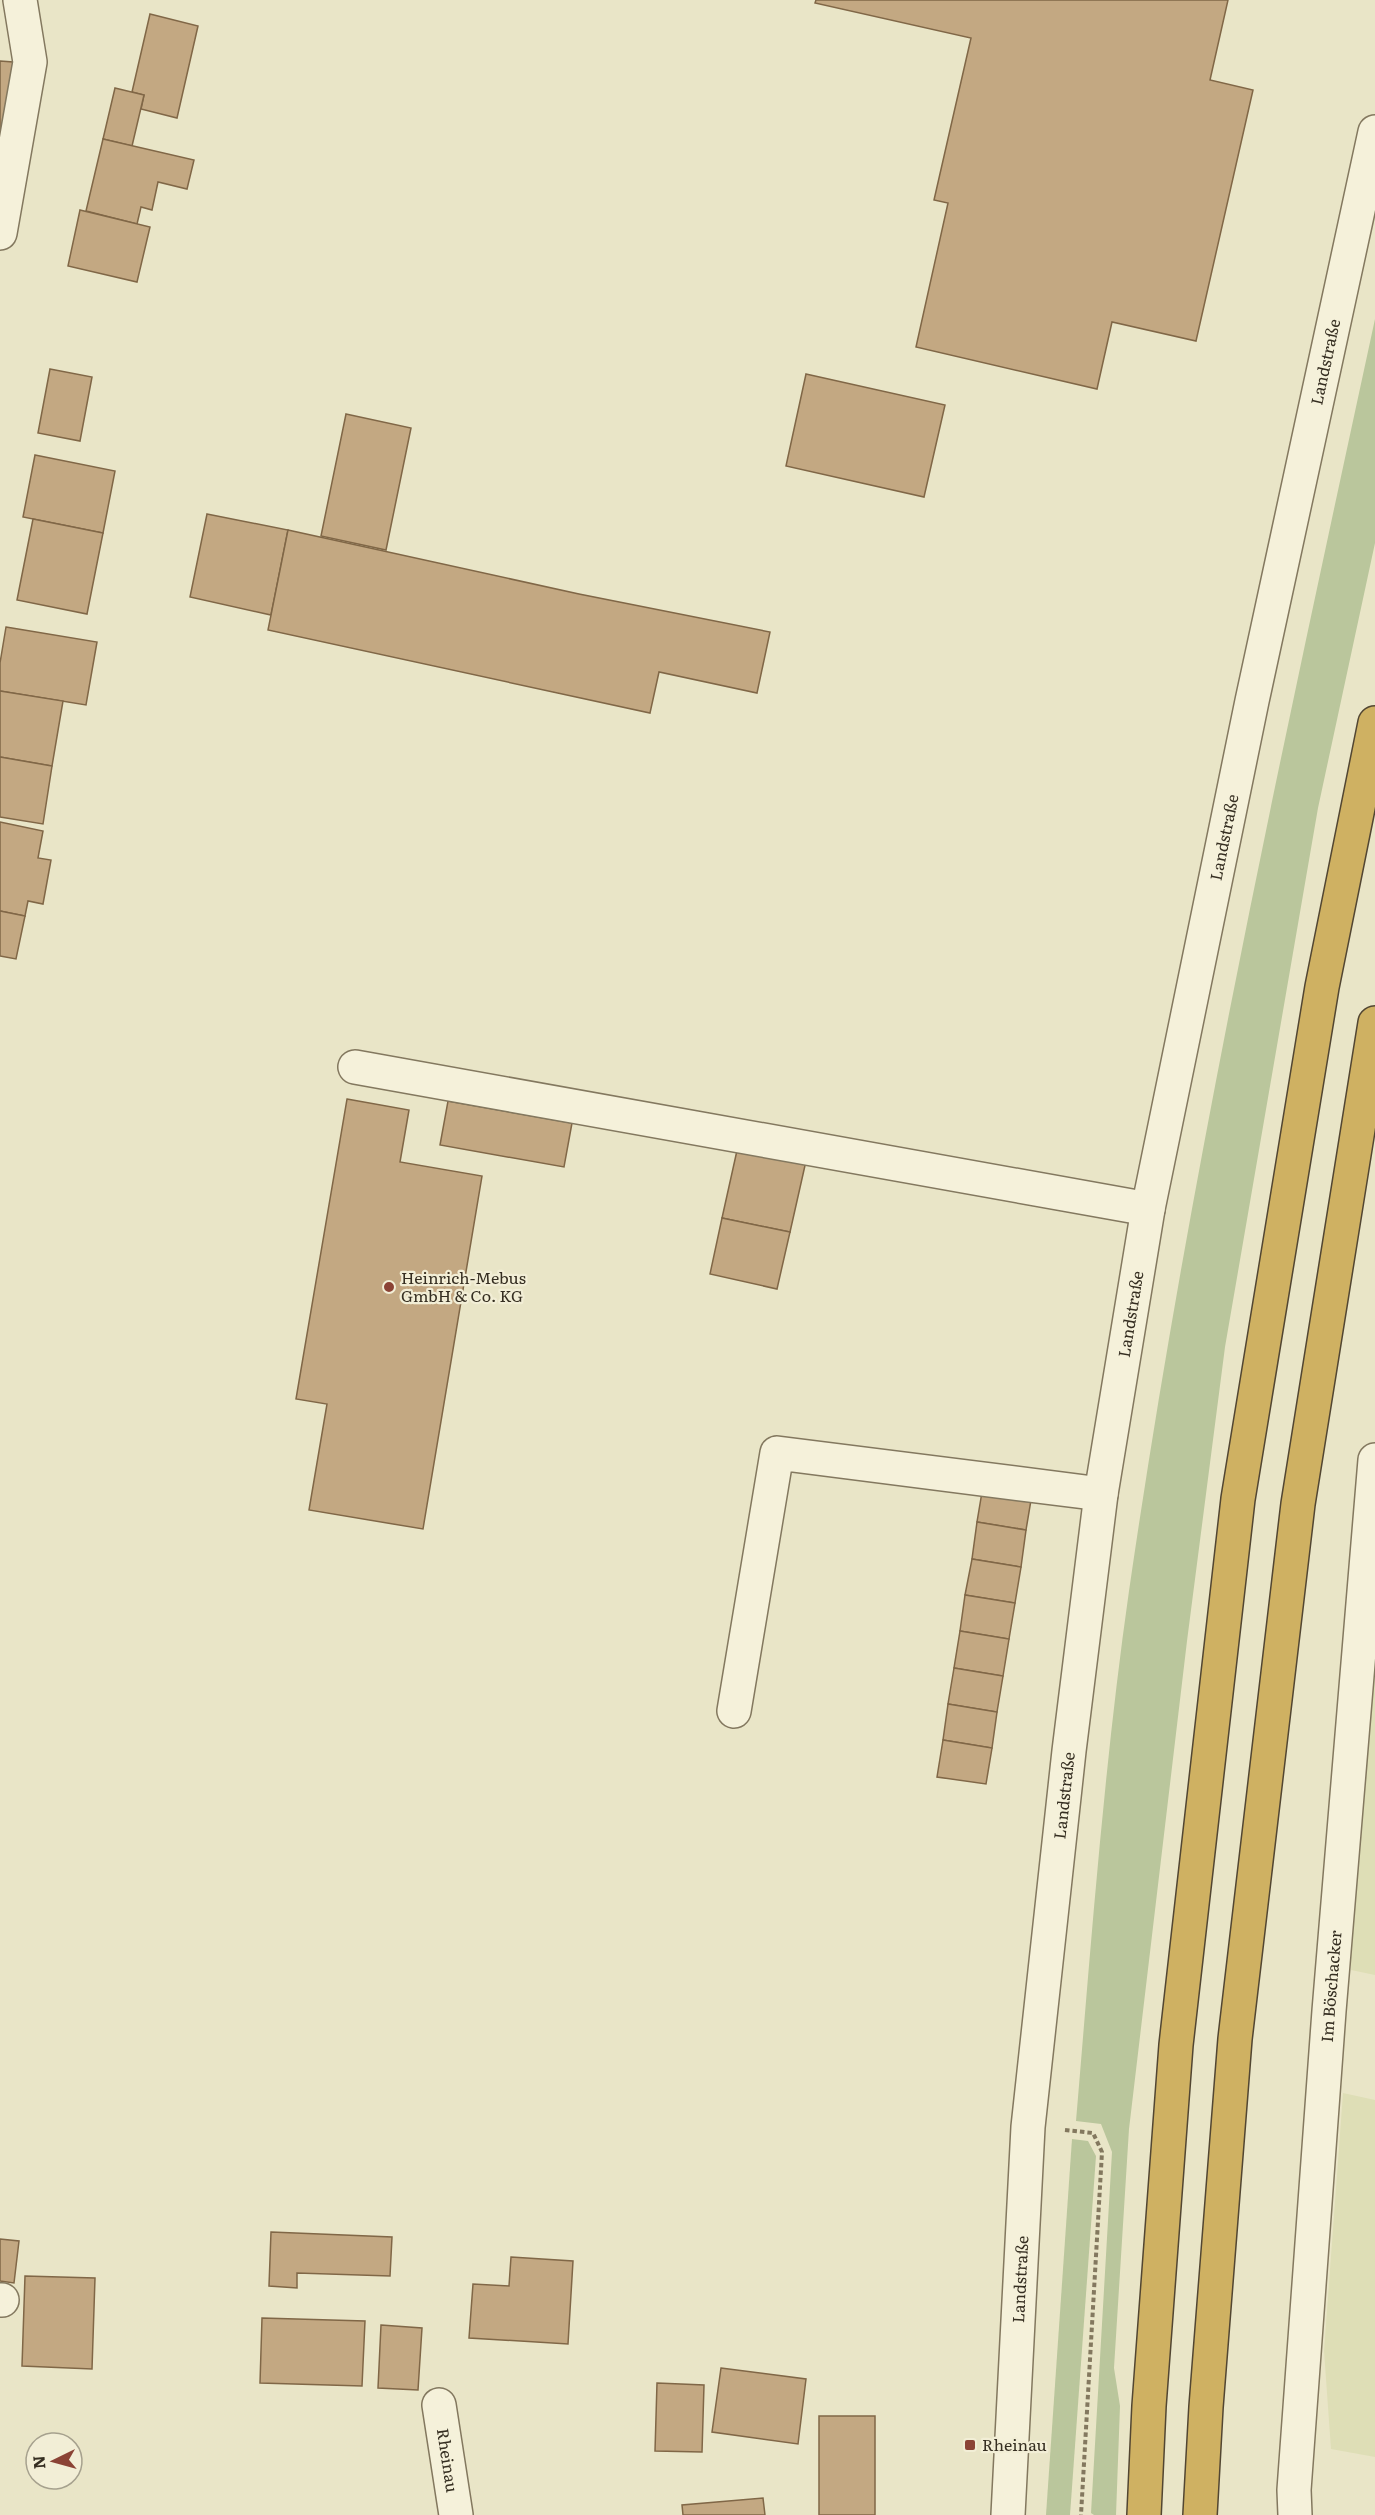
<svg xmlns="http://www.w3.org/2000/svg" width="1375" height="2515" font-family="Literata,serif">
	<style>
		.farmland { fill: #dedeb6 }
		.green { fill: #bac69c }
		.building { fill: #c3a882; stroke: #806747; stroke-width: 1.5 }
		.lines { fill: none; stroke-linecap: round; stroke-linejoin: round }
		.minor-casing { stroke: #83785f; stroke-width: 36 }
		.highway-casing { stroke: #524632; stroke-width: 36 }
		.path { stroke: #83785f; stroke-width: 4; stroke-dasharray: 4.5 3; stroke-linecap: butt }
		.minor { stroke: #f5f1da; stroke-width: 33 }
		.highway { stroke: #cfb162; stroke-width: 33 }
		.poi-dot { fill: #8b4335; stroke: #f2eed6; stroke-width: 2 }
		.labels { text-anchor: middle; stroke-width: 4.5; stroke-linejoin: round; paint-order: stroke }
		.street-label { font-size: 16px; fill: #352e21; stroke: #f2eed6 }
		.poi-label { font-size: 16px; fill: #352e21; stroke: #f2eed6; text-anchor: start }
	</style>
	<rect width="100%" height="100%" fill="#e9e5c7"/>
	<g class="farmland">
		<polygon points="1375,1659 1375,1975 1351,1970 1350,1898"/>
		<polygon points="1343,2093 1375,2100 1375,2457 1331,2449 1324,2351"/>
	</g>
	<g class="green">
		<path d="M1375 319V543L1318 808 1225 1347 1187 1641 1129 2129 1114 2368 1120 2406 1116 2515H1094L1091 2513 1112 2152 1101 2124 1076 2121C1091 1944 1104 1766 1129 1591 1191 1163 1284 741 1375 319Z"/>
		<polygon points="1072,2139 1088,2141 1096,2156 1070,2515 1046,2515"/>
	</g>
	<g class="building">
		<polygon points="816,0 1228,0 1210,80 1253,90 1196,341 1112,322 1097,389 916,347 948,203 934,200 971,38 815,3"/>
		<polygon points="150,14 198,26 177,118 141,109 144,95 132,92"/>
		<polygon points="0,61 13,62 0,174"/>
		<polygon points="115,88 144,95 132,146 103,139"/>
		<polygon points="103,139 194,160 187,189 158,182 152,210 141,207 137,224 86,211"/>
		<polygon points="80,210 150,227 137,282 68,266"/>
		<polygon points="50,369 92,377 80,441 38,433"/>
		<polygon points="806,374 945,405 924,497 786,466"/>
		<polygon points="346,414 411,428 386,550 321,536"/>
		<polygon points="35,455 115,471 103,533 23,517"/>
		<polygon points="207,514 288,530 271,615 190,597"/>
		<polygon points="33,519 103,533 87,614 17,600"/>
		<polygon points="288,530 579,594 770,632 757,693 659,672 650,713 268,630"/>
		<polygon points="6,627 97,642 86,705 0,691 0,663"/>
		<polygon points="0,691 63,701 52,766 0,757"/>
		<polygon points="0,757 52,766 43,824 0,817"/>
		<polygon points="0,822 43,831 38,858 51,860 43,904 28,901 25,916 0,911"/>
		<polygon points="0,911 25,916 16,959 0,956"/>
		<polygon points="347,1099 409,1110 400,1162 482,1176 423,1529 309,1510 327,1404 296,1399"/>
		<polygon points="448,1101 572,1123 564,1167 440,1145"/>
		<polygon points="738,1146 806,1161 790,1232 722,1218"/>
		<polygon points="722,1218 790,1232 777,1289 710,1274"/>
		<polygon points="983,1486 1032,1494 1026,1530 977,1522"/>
		<polygon points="977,1522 1026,1530 1021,1567 972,1559"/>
		<polygon points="972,1559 1021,1567 1015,1603 965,1595"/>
		<polygon points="965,1595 1015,1603 1009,1639 960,1631"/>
		<polygon points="960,1631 1009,1639 1003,1676 954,1668"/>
		<polygon points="954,1668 1003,1676 997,1712 948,1704"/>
		<polygon points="948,1704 997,1712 992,1748 943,1740"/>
		<polygon points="943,1740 992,1748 986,1784 937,1777"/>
		<polygon points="271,2232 392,2237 390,2276 297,2273 297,2288 269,2286"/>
		<polygon points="0,2239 19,2241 14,2283 0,2281"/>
		<polygon points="511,2257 573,2261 568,2344 469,2338 473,2284 509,2286"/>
		<polygon points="25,2276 95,2278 92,2369 22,2366"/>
		<polygon points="262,2318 365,2321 362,2386 260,2383"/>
		<polygon points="381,2325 422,2328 418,2390 378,2388"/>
		<polygon points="721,2368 806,2379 798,2444 712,2432"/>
		<polygon points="657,2383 704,2385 702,2452 655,2451"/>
		<rect x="819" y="2416" width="56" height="99"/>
		<polygon points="763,2498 765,2515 683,2515 682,2505"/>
	</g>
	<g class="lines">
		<g class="minor-casing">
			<g id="minor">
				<polyline points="0,233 30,62 20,0"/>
				<polyline points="355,1067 1148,1209"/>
				<polyline points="734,1711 777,1453 1101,1494"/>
				<polyline points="0,2300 2,2300"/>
				<path id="s1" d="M439 2405 456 2515"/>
				<path id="s2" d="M1008 2515 1028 2127 1069 1751 1101 1494 1148 1209 1252 701 1375 132"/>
				<path id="s3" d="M1295 2515 1294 2490 1329 2011 1375 1460"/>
			</g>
		</g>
		<g class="highway-casing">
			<g id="highway">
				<polyline points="1144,2515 1149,2406 1176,2045 1238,1499 1322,987 1375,723"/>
				<polyline points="1200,2515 1206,2407 1235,2039 1298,1504 1375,1023"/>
			</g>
		</g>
		<polyline class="path" points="1065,2130 1093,2133 1102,2152 1081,2515"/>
		<use href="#minor" class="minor"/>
		<use href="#highway" class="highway"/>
	</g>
	<g class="poi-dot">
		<circle cx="389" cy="1287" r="6"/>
		<rect x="964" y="2439" width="12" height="12" rx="3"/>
	</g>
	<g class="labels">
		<g class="street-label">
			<text dy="6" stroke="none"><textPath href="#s2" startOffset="2180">Landstraße</textPath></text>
			<text dy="6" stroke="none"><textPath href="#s2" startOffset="1694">Landstraße</textPath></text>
			<text dy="6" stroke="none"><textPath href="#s2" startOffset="1208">Landstraße</textPath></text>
			<text dy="6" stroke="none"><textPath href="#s2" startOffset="722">Landstraße</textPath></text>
			<text dy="6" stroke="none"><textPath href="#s3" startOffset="530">Im Böschacker</textPath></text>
			<text dy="6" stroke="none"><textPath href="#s2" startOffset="236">Landstraße</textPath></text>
			<text dy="6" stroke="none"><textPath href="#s1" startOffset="56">Rheinau</textPath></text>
		</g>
		<g class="poi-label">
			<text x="401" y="1284">Heinrich-Mebus<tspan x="401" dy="18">GmbH &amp; Co. KG</tspan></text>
			<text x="982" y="2451">Rheinau</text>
		</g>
	</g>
	<g transform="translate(54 2461) rotate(265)"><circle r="28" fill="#f2eed6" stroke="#a6a18e" stroke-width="1.5"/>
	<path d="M0-4.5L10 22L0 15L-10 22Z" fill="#8b4335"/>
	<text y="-9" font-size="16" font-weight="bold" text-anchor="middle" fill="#352e21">N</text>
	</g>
</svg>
